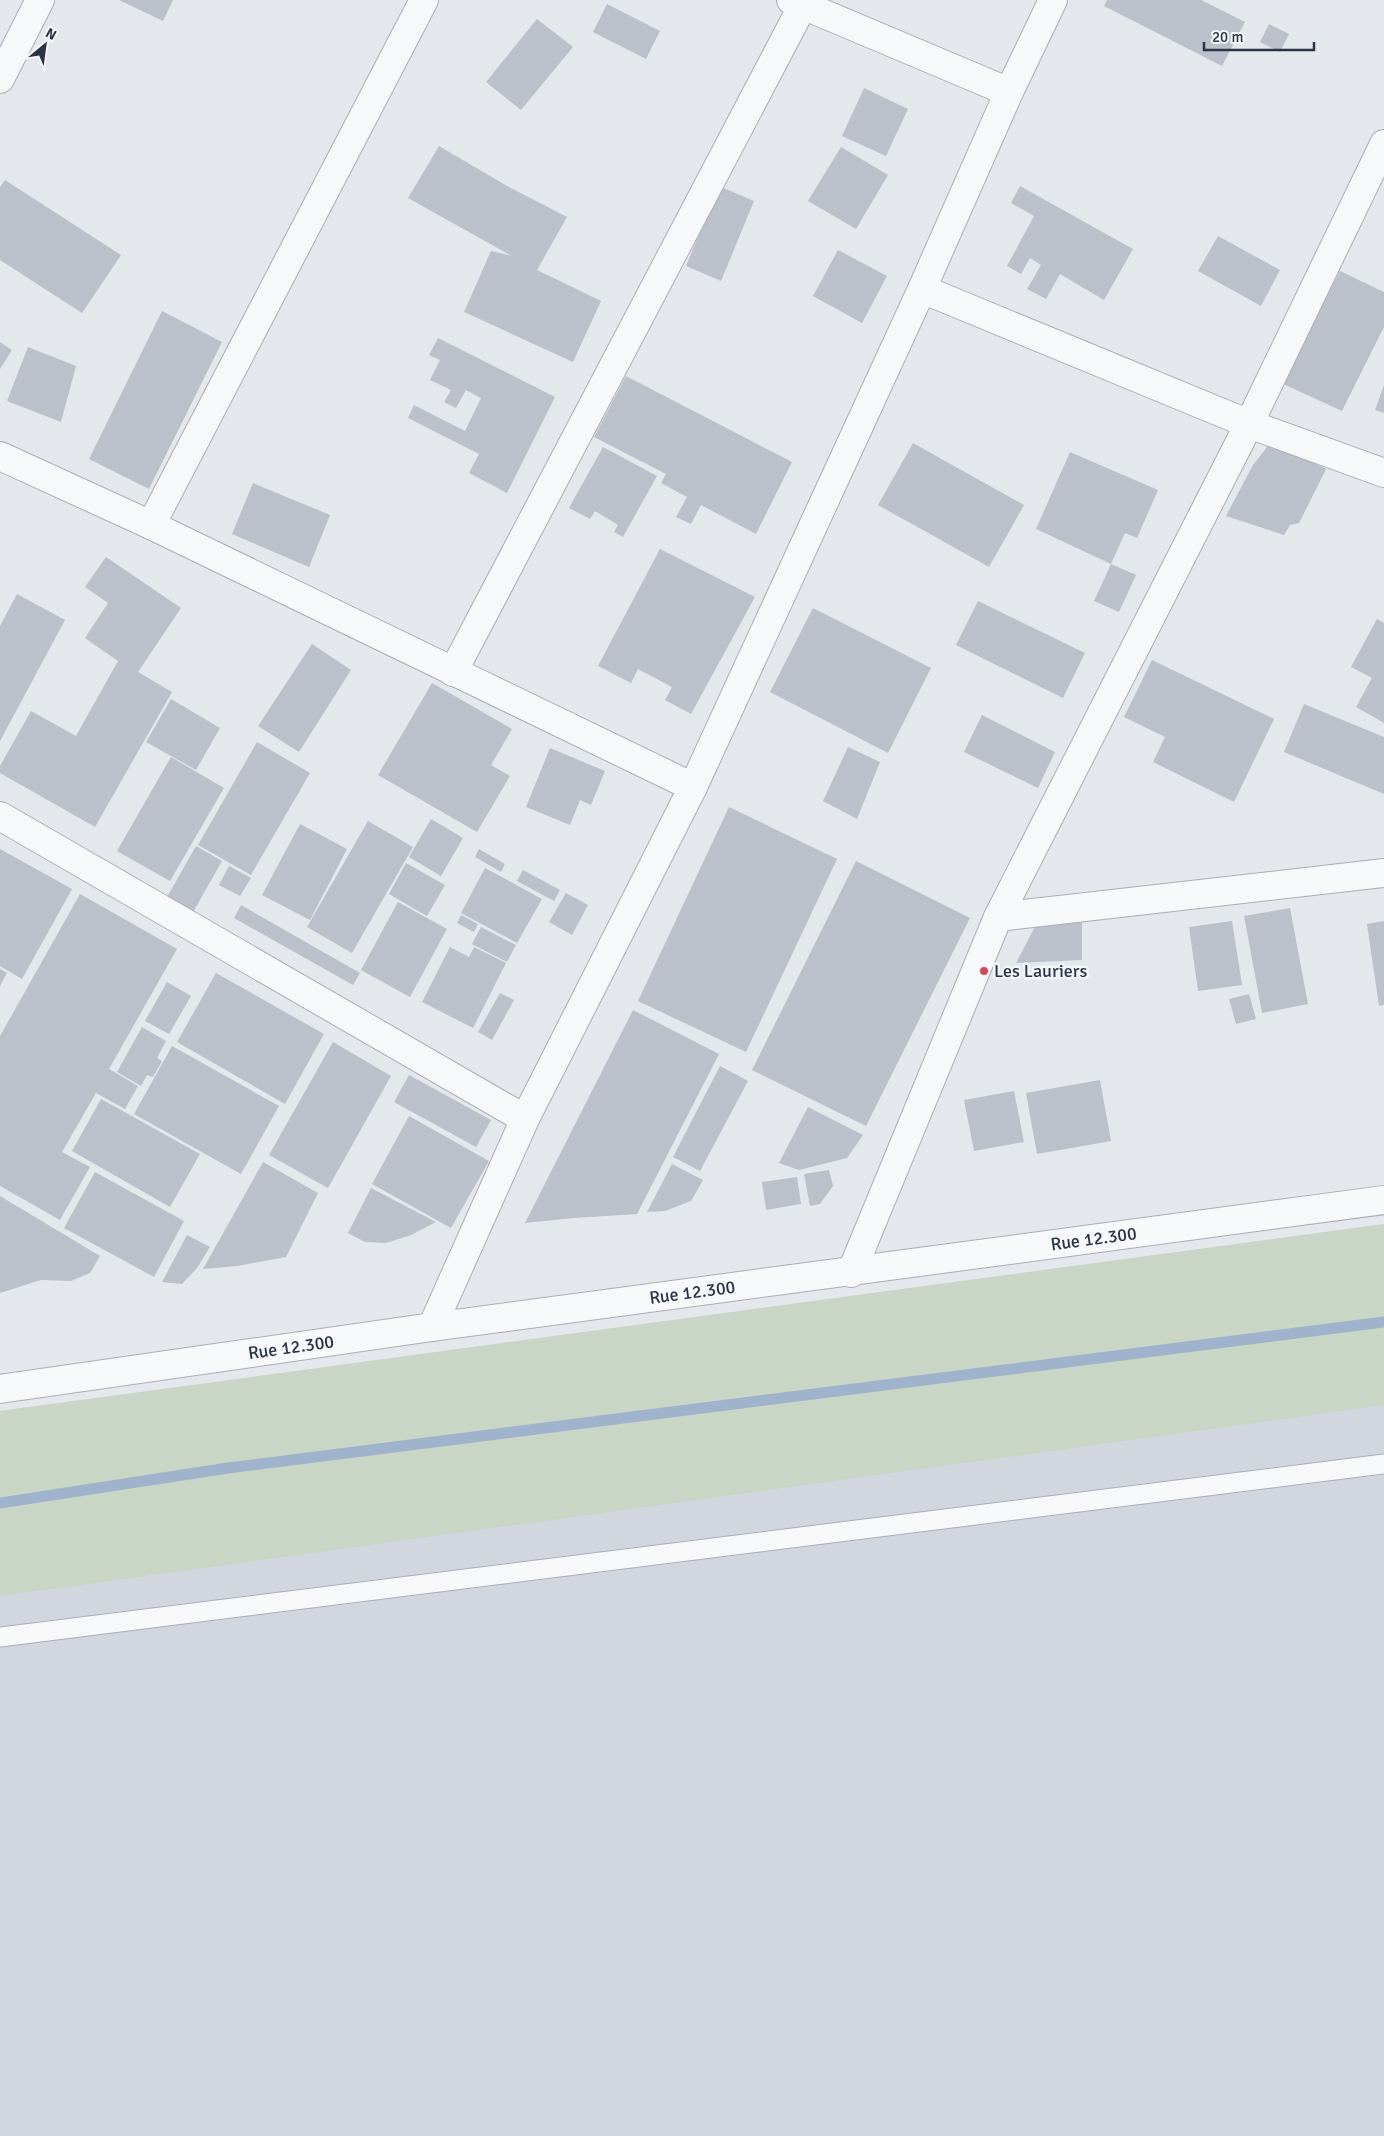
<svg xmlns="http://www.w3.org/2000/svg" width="1384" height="2136" font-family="Signika,sans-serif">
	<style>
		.built { fill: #d2d6de }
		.green { fill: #c9d6c5 }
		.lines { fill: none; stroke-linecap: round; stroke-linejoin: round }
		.stream { stroke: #9fb4cc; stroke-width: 11 }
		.building { fill: #bbc0ca }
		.service-casing { stroke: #a9aeb7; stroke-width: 21 }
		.minor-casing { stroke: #a9aeb7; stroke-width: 30 }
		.tertiary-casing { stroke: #a9aeb7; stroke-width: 30 }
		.service { stroke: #f7f8fa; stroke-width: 19 }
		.minor { stroke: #f7f8fa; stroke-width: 28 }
		.tertiary { stroke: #f7f8fa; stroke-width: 28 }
		.poi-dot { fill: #d1495b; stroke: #f4f6f9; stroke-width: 2 }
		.labels { text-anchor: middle; stroke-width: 5; stroke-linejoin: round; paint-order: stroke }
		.poi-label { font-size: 18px; fill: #2b3445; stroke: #f4f6f9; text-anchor: start }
		.street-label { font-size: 18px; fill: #2b3445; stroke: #f4f6f9 }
	</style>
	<rect width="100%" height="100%" fill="#e4e7ec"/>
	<polygon class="built" points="1384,1224 1384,2136 0,2136 0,1411"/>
	<polygon class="green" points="1384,1224 1384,1405 0,1596 0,1411"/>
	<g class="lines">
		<polyline class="stream" points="0,1503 228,1468 1384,1322"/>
	</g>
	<g class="building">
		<polygon points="119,0 173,0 163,21"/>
		<polygon points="1107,0 1201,0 1245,22 1222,66 1104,6"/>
		<polygon points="607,4 660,31 646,59 593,32"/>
		<polygon points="537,19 573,47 521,110 486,82"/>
		<polygon points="1269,24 1289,34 1280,52 1260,42"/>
		<polygon points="864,88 908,109 886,156 842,136"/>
		<polygon points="439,146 507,186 567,217 537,270 601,301 573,362 464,312 491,251 512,256 408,198"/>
		<polygon points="841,147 888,175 856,229 808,201"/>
		<polygon points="5,180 121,255 82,313 0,260 0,187"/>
		<polygon points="719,186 754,201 721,281 686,266"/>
		<polygon points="1020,186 1133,249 1104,300 1060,274 1046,299 1027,289 1041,265 1030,258 1021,274 1007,266 1034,216 1011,203"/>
		<polygon points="1218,236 1280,270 1261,306 1198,271"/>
		<polygon points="838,250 887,276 862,323 813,296"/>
		<polygon points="1340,271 1384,292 1384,327 1342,411 1281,383"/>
		<polygon points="162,311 222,342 149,489 89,459"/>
		<polygon points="438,338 555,397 507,493 469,473 479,454 408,418 414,405 465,431 481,398 466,390 456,408 444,402 451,390 430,380 440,360 429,355"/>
		<polygon points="0,342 12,350 0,369"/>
		<polygon points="28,347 76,366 61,422 7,401"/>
		<polygon points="626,376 792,462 756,534 701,505 691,524 676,517 687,497 661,483 666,474 594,437"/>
		<polygon points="1384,385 1384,413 1375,410"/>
		<polygon points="1271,442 1326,469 1299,523 1290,525 1284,535 1226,516 1253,465"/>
		<polygon points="913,443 1024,505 989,567 878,505"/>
		<polygon points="603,447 657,476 623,537 614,532 618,525 595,511 590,519 569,508"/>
		<polygon points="1070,452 1158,490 1137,538 1125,533 1111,564 1036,529"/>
		<polygon points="253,483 330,515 309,567 232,534"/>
		<polygon points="660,549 755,597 691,714 665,700 672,687 638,669 631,683 598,666"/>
		<polygon points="106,557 181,608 138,672 172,692 95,827 0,773 0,766 31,711 76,736 118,661 85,638 108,603 85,587"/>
		<polygon points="1111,564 1136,575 1119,612 1094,601"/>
		<polygon points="17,594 65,620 0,741 0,626"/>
		<polygon points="978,601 1085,653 1063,698 956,645"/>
		<polygon points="813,608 931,668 888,753 770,692"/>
		<polygon points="1377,619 1384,623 1384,723 1356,707 1372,678 1351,667"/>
		<polygon points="312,644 351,670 299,752 258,726"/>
		<polygon points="1152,660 1274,719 1234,802 1153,762 1165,737 1124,717"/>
		<polygon points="432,683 512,729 491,765 510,776 477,832 378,775"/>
		<polygon points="171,699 220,728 196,770 146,742"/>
		<polygon points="1304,704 1384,737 1384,794 1284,752"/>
		<polygon points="982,715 1055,752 1038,788 964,752"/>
		<polygon points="257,742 310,773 251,875 198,845"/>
		<polygon points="848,747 880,762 857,819 823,801"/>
		<polygon points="550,748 605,771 591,805 580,800 570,825 526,807"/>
		<polygon points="171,757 224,788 170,881 117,851"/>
		<polygon points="729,807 837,859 746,1052 638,1001"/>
		<polygon points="431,819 463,838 441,876 409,857"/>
		<polygon points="368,821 413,847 352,953 307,927"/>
		<polygon points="300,824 347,849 310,920 262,895"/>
		<polygon points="196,846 222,861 192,914 166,899"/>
		<polygon points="0,849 72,889 22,979 0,966"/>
		<polygon points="479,849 505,864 501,872 475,857"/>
		<polygon points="856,861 970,918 866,1126 752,1070"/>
		<polygon points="406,863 445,885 427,916 389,894"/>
		<polygon points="229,866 251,878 240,896 219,885"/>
		<polygon points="485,868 542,899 517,943 461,913"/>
		<polygon points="523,870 560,890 554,901 517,881"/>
		<polygon points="566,893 588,905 572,935 549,922"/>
		<polygon points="80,894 177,949 109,1069 138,1086 125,1109 96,1093 62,1152 90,1167 60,1220 0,1186 0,1036"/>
		<polygon points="398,902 447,929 410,997 361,970"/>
		<polygon points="241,905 360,973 353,985 234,918"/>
		<polygon points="1290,908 1308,1004 1262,1013 1244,916"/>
		<polygon points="461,915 478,924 474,932 457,923"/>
		<polygon points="1082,920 1082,960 1016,963 1037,923"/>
		<polygon points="1232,921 1242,985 1198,991 1189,927"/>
		<polygon points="1384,921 1384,1005 1379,1006 1367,924"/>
		<polygon points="481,927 516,945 507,962 472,944"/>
		<polygon points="450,947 469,957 474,947 506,963 473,1028 422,1002"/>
		<polygon points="0,969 7,973 0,986"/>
		<polygon points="216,973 324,1034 285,1104 177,1042"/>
		<polygon points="167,982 191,996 169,1034 145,1021"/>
		<polygon points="500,993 514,1000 492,1040 478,1032"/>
		<polygon points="1249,994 1256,1019 1236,1024 1229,999"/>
		<polygon points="633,1010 719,1054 637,1214 574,1218 525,1223"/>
		<polygon points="142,1027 166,1041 157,1058 162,1061 153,1077 147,1075 141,1086 117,1072"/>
		<polygon points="333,1042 391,1076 328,1188 269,1155"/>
		<polygon points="172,1046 279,1106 241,1174 134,1114"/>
		<polygon points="720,1066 748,1081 700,1171 673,1157"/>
		<polygon points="409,1075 491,1120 476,1147 394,1102"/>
		<polygon points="1100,1080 1111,1141 1037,1154 1026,1093"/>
		<polygon points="1014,1091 1024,1142 974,1151 964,1100"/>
		<polygon points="101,1099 200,1154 170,1207 72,1151"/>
		<polygon points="808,1107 863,1135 847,1158 799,1170 779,1163"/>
		<polygon points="409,1116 489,1161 451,1228 372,1184"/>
		<polygon points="263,1162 318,1193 286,1257 237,1266 203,1269"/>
		<polygon points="672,1164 703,1180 691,1201 665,1211 647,1212"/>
		<polygon points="829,1170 833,1186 820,1204 810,1206 804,1174"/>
		<polygon points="95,1172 184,1221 154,1277 64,1228"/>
		<polygon points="797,1177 801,1204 766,1210 762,1182"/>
		<polygon points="371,1188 436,1222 411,1235 386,1243 365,1242 348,1233"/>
		<polygon points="0,1196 100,1256 90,1273 71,1281 41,1280 0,1293"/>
		<polygon points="187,1235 210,1247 197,1268 182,1284 162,1282"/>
	</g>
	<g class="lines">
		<g class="service-casing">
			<polyline id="service" points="0,1637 1384,1464"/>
		</g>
		<g class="minor-casing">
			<g id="minor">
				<polyline points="791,0 1009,92"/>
				<polyline points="0,79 40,0"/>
				<polyline points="922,289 1249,424 1384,473"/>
				<polyline points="0,456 151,525 693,787"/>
				<polyline points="151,525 424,0"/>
				<polyline points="453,672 803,5"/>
				<polyline points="0,816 525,1119"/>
				<polyline points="998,917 1384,873"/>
				<polyline points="851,1273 998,917 1249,424 1384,144"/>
				<polyline points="432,1327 525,1119 693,787 922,289 1009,92 1053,0"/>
			</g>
		</g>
		<g class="tertiary-casing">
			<g id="tertiary">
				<path id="s1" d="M0 1389 432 1327 1384 1200"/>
			</g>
		</g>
		<use href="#service" class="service"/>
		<use href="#minor" class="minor"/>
		<use href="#tertiary" class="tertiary"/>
	</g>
	<circle class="poi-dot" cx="984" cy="971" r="5"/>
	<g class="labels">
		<g class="poi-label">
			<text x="994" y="977">Les Lauriers</text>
		</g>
		<g class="street-label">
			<text dy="6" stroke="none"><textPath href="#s1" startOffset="1104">Rue 12.300</textPath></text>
			<text dy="6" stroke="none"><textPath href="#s1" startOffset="699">Rue 12.300</textPath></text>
			<text dy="6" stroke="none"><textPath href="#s1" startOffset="294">Rue 12.300</textPath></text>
		</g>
	</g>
	<g transform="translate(45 45) rotate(29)" stroke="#f4f6f9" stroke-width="4" paint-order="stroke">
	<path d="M0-4L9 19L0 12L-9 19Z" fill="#2b3445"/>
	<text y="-8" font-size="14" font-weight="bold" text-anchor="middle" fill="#2b3445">N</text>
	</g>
	<path d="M1204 42v8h110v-8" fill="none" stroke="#2b3445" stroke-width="2.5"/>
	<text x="1212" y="42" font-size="15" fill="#2b3445" stroke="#f4f6f9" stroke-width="4" paint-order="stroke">20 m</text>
</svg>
